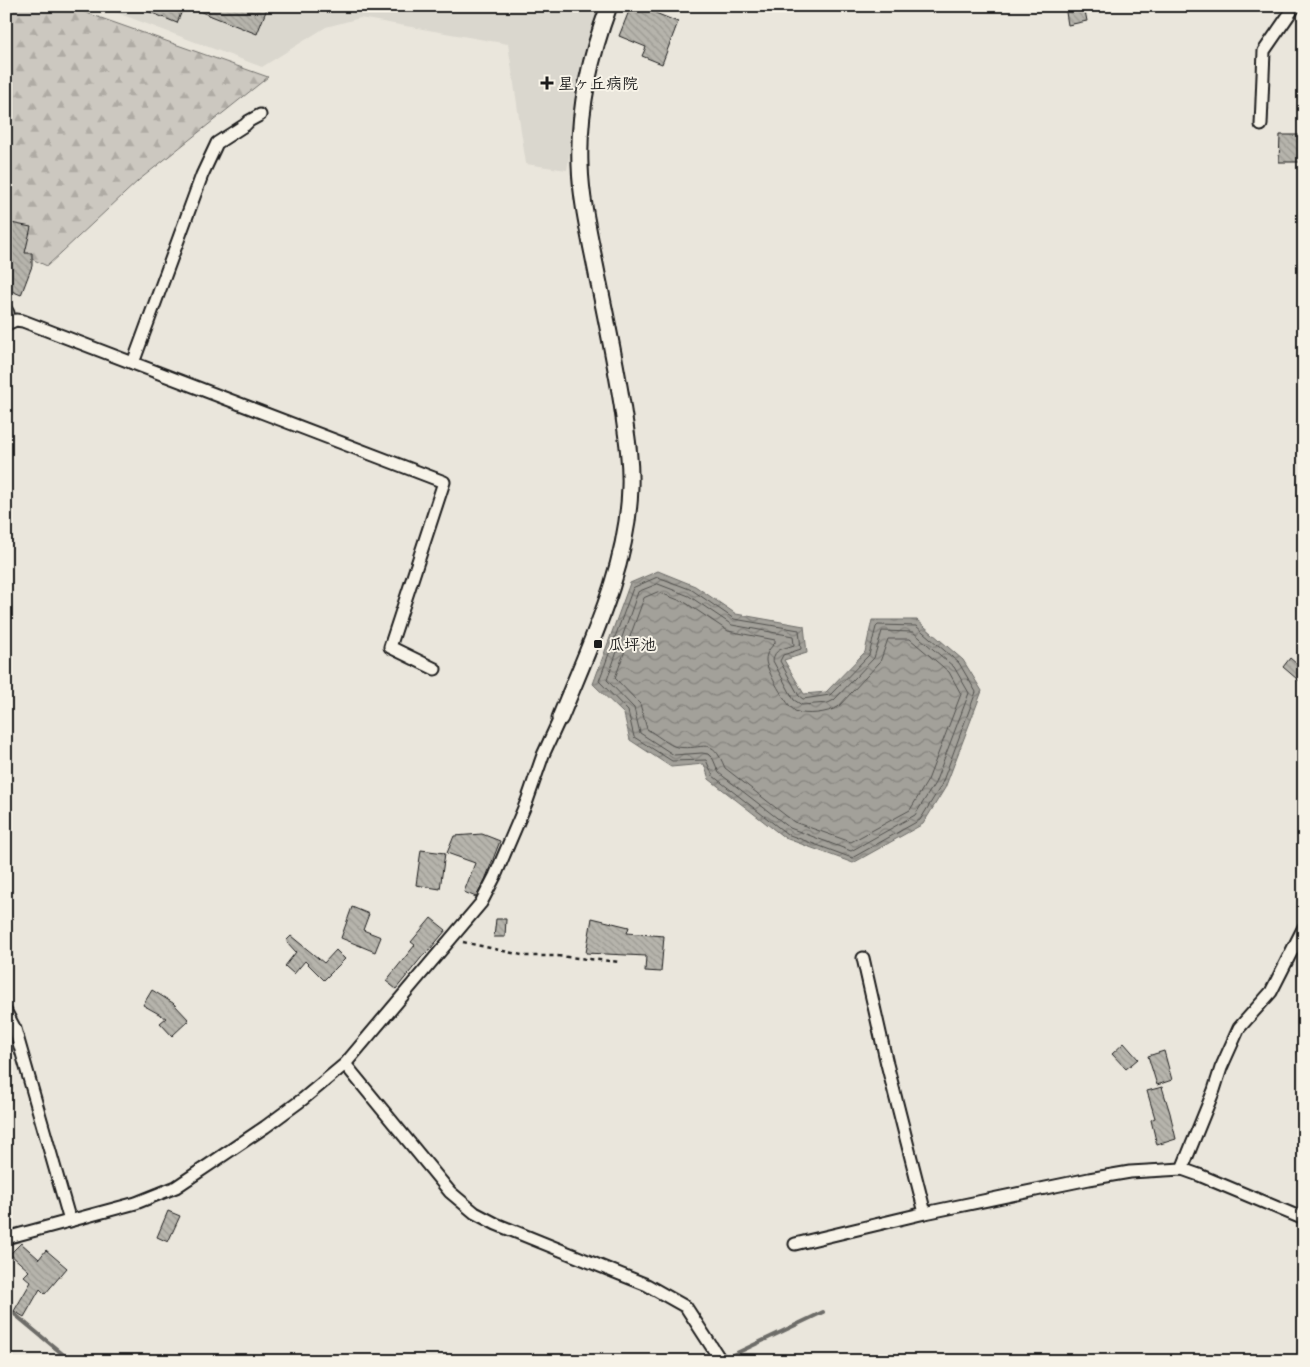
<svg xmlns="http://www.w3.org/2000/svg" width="1310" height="1367" font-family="'Comic Neue','Klee One',sans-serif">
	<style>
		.built { fill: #dad7ce }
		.forest { fill: url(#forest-firs); stroke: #74726e }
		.water { fill: url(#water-waves); stroke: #6d6c68 }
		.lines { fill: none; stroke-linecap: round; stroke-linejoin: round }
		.shore { stroke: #52514e; stroke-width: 1 }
		.stream { stroke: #6d6c68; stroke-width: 4 }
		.building { fill: url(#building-back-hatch); stroke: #1c1c1c }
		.minor-casing { stroke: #1c1c1c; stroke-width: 15 }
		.tertiary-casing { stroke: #1c1c1c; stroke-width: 19 }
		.path { stroke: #1c1c1c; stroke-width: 2.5; stroke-dasharray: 4 4; stroke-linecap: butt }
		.minor { stroke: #f7f3e8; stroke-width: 11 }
		.tertiary { stroke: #f7f3e8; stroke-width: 15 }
		.poi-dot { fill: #1c1c1c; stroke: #f7f3e8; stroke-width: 2 }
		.labels { text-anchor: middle; stroke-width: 4; stroke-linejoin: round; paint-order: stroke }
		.poi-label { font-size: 16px; font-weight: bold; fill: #1c1c1c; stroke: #f7f3e8; text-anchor: start }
	</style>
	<defs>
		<pattern id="forest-firs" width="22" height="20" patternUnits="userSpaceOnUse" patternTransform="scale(1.25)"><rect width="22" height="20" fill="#ccc8c0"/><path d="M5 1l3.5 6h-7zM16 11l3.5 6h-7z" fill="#afaba4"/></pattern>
		<pattern id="water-waves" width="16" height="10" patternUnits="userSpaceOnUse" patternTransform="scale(1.25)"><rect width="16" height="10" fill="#a3a19a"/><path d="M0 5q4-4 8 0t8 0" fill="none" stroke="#84827d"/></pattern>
		<pattern id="building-back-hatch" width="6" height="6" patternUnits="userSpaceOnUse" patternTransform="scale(1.25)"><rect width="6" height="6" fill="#b6b4ac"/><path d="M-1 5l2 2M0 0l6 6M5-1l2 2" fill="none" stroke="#9c9a93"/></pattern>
	</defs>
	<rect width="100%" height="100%" fill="#eae6dc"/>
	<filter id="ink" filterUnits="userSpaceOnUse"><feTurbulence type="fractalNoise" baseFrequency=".02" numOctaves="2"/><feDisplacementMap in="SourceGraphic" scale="10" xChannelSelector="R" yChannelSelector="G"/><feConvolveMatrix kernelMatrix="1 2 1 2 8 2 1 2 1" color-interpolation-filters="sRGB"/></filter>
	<g filter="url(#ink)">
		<polygon class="built" points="99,6 603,6 588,40 567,170 526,164 508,44 360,18 326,27 262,67"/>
		<polygon class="forest" points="6,6 67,6 268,77 139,180 47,266 6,247"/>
		<polygon class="water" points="658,571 695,586 736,614 804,626 807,653 784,660 804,694 826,692 865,652 872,620 917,620 963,660 982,691 945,788 923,824 853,863 785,838 709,779 704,764 671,767 630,740 624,714 593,684 630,583"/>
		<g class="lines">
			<g class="shore">
				<polygon points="658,577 692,590 734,619 799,630 801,649 783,655 780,661 799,696 803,699 830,695 869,655 876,627 878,625 916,626 959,663 976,692 941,786 920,820 852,858 787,834 713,776 706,760 672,761 634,737 628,711 599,681 633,588"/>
				<path d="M658 584 689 596 732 625 793 636 794 645C784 649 774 648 773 661L794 700 802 705 828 703 834 700 874 658 882 631 913 632 954 667 969 693 935 783 915 815 851 851 790 828 719 773 713 759 708 754 702 753 674 755 640 733 634 708 607 680 638 592Z"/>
				<path d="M658 592 686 603 728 631 775 640V643C770 648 766 653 766 660 766 670 787 706 795 711 806 716 828 713 838 707L880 662 888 639H910L949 672 961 694 928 780 910 810 851 842 794 822 725 768C711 734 705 751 677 747 670 746 654 733 647 729L640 704 615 678 644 598Z"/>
			</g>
			<g class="stream">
				<polyline points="6,1307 71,1361"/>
				<polyline points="722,1360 823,1312"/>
			</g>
		</g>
		<g class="building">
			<polygon points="135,6 184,6 177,23"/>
			<polygon points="186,6 268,6 257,34"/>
			<polygon points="631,6 638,6 678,22 662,64 642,56 646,47 619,36"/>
			<polygon points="1065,6 1084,6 1087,21 1068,25"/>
			<polygon points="1280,135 1301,135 1301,162 1279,162"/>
			<polygon points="6,222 31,227 25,253 32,253 32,266 21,295 9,290 11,283 6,282"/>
			<polygon points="1290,658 1304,670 1304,685 1283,667"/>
			<polygon points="482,834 500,841 485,880 476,897 464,892 475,863 447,853 454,836"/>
			<polygon points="421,850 445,853 440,889 416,885"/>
			<polygon points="352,907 369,914 363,930 381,937 375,952 341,938"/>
			<polygon points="431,918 446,930 426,954 425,953 396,989 386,981 415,945 411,942"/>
			<polygon points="592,918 629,927 627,933 664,936 661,972 645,971 646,956 586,953"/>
			<polygon points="496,919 506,919 505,937 494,937"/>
			<polygon points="291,936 324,963 336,950 345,959 324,980 305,961 294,974 285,966 296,952 286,941"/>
			<polygon points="152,990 173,1003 189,1020 172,1036 160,1023 166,1018 143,1005"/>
			<polygon points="1124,1043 1138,1059 1126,1069 1112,1054"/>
			<polygon points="1164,1051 1172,1080 1157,1085 1148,1056"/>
			<polygon points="1162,1087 1170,1113 1176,1139 1157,1145 1151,1120 1155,1118 1147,1091"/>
			<polygon points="168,1211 180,1216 168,1242 157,1237"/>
			<polygon points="21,1243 39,1259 46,1250 67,1268 45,1294 40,1289 24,1317 14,1311 31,1282 24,1276 29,1271 10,1254"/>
		</g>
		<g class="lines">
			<g class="minor-casing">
				<g id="minor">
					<polyline points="1261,125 1264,51 1295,6"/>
					<polyline points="6,310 8,313 6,325"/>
					<polyline points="7,324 16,320 23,321 444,482 390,647 435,669"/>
					<polyline points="133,363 202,175 217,143 245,125 249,121 260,115"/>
					<polyline points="863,958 887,1064 925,1213"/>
					<polyline points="6,1012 15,1029 70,1221"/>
					<polyline points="345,1064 450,1192 475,1213 496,1224 647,1285 686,1307 721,1361"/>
					<polyline points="1182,1169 1214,1090 1221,1068 1239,1028 1271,992 1304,927"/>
					<polyline points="6,1238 136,1203 176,1187 265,1127 303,1099 345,1064 481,903 495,876 527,801 543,755 560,718"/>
					<polyline points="795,1244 925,1213 1089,1179 1130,1172 1182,1169 1199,1175 1304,1219"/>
				</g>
			</g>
			<g class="tertiary-casing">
				<path id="tertiary" d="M560 718C590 644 628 568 630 487 631 459 626 432 622 404 615 360 606 317 597 274 590 238 581 201 580 165 578 111 590 57 609 6"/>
			</g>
			<polyline class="path" points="463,942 526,956 557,956 620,962"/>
			<use href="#minor" class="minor"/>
			<use href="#tertiary" class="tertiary"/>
		</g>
	</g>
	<g class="poi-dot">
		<path d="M544.5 75.5h5v5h5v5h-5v5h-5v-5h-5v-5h5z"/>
		<rect x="593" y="639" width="10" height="10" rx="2.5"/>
	</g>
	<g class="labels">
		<g class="poi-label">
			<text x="558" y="89">星ヶ丘病院</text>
			<text x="608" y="650">瓜坪池</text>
		</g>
	</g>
	<rect width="1310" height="1367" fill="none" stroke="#f7f3e8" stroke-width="25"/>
	<rect x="12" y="12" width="1285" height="1342" fill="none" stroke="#1c1c1c" stroke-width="2" filter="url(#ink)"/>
</svg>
